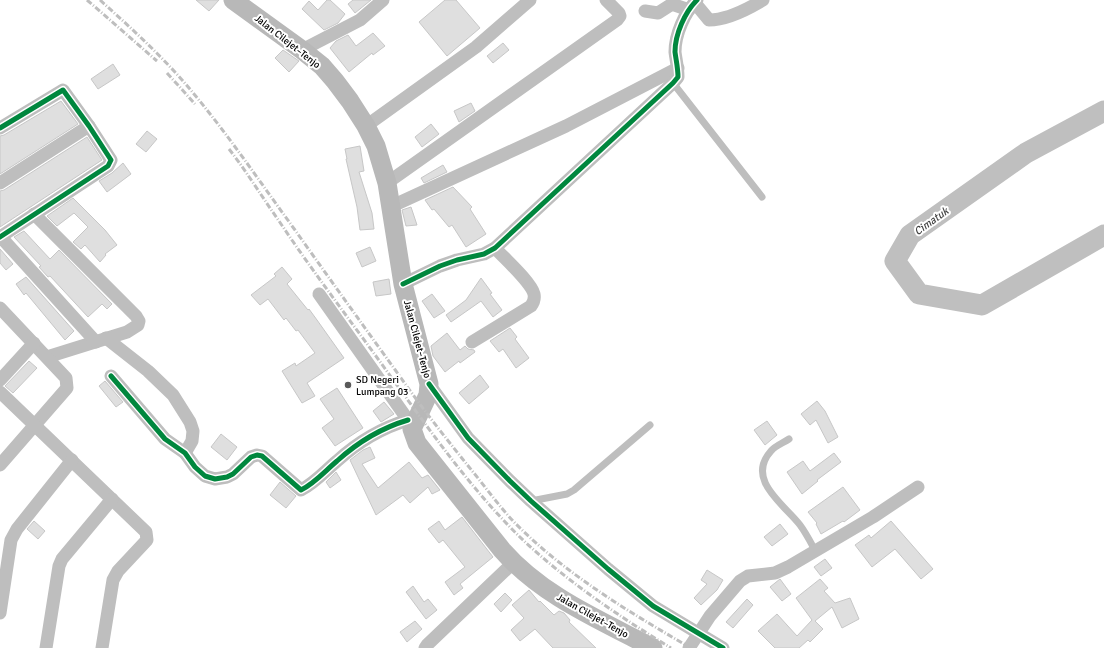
<svg xmlns="http://www.w3.org/2000/svg" width="1104" height="648" font-family="Signika,sans-serif">
	<style>
		.lines { fill: none; stroke-linecap: round; stroke-linejoin: round }
		.river { stroke: #bfbfbf; stroke-width: 21 }
		.building { fill: #dfdfdf; stroke: #c7c7c7 }
		.lane { stroke: #bebebe; stroke-width: 7 }
		.street { stroke: #bebebe; stroke-width: 13 }
		.secondary { stroke: #b8b8b8; stroke-width: 19 }
		.rail { stroke: #bebebe; stroke-width: 3; stroke-dasharray: 6 2 1 2; stroke-linecap: butt }
		.cycleway-casing { stroke: #fff; stroke-width: 8 }
		.cycleway { stroke: #00873e; stroke-width: 5 }
		.poi-dot { fill: #595959; stroke: #fff; stroke-width: 1.5 }
		.labels { text-anchor: middle; stroke-width: 4; stroke-linejoin: round; paint-order: stroke }
		.street-label { font-size: 10px; fill: #000; stroke: #fff }
		.poi-label { font-size: 10px; fill: #000; stroke: #fff; text-anchor: start }
		.water-label { font-size: 11px; font-style: italic; fill: #444; stroke: #fff }
	</style>
	<rect width="100%" height="100%" fill="#fff"/>
	<g class="lines">
		<polyline class="river" points="1104,111 1026,153 910,235 895,261 919,294 982,305 1104,235"/>
	</g>
	<g class="building">
		<polygon points="196,0 219,0 209,11"/>
		<polygon points="327,0 330,0 345,14 338,23 324,30 302,9 309,1 318,10"/>
		<polygon points="353,0 371,0 355,13 348,4"/>
		<polygon points="445,0 456,0 480,28 447,56 419,22"/>
		<polygon points="373,33 385,46 373,55 372,53 349,72 330,48 336,41 348,35 356,46"/>
		<polygon points="503,43 509,50 493,63 487,56"/>
		<polygon points="283,50 299,61 289,72 275,58"/>
		<polygon points="113,64 120,75 98,89 91,79"/>
		<polygon points="61,101 78,124 0,174 0,136 4,135"/>
		<polygon points="471,103 475,111 459,122 454,111"/>
		<polygon points="431,124 439,134 422,147 415,137"/>
		<polygon points="147,131 157,139 146,152 136,144"/>
		<polygon points="87,137 102,160 0,227 0,191 4,190"/>
		<polygon points="360,146 364,171 359,172 372,213 374,229 360,230 357,207 346,159 347,159 345,149"/>
		<polygon points="123,163 131,174 107,192 99,181 112,173"/>
		<polygon points="443,165 447,172 424,183 421,178"/>
		<polygon points="453,187 472,207 470,209 486,234 466,247 452,225 449,227 434,209 432,210 425,200"/>
		<polygon points="73,198 105,230 117,245 105,254 106,255 100,262 85,245 81,249 73,242 88,227 74,213 57,226 47,216"/>
		<polygon points="411,207 417,225 406,226 402,210"/>
		<polygon points="24,231 50,259 59,250 112,304 107,309 102,304 88,317 50,276 48,277 39,267 41,266 14,237"/>
		<polygon points="370,247 376,261 362,267 356,253"/>
		<polygon points="0,249 13,264 6,270 0,263"/>
		<polygon points="282,267 292,279 287,284 308,310 309,309 317,320 344,358 307,383 315,396 302,403 282,371 295,363 296,366 315,353 298,330 296,331 286,318 284,320 268,299 260,305 251,295 276,276 274,274"/>
		<polygon points="26,277 74,331 65,340 26,293 24,295 16,284"/>
		<polygon points="481,278 492,293 490,294 502,310 493,317 481,301 451,322 446,315 466,300"/>
		<polygon points="389,279 391,294 376,296 373,282"/>
		<polygon points="432,294 445,311 434,318 422,301"/>
		<polygon points="510,328 517,337 515,339 529,358 516,368 503,349 499,352 490,341"/>
		<polygon points="447,333 460,350 465,346 468,349 474,350 475,352 460,363 459,361 445,372 433,356 431,346"/>
		<polygon points="29,361 37,368 13,393 5,386"/>
		<polygon points="480,375 489,387 469,404 459,393"/>
		<polygon points="105,381 123,402 116,407 99,386"/>
		<polygon points="337,388 363,428 335,446 322,428 334,419 320,399"/>
		<polygon points="817,401 825,411 838,437 828,443 816,420 810,425 801,414"/>
		<polygon points="384,402 394,414 381,422 373,411"/>
		<polygon points="767,421 777,435 765,445 754,430"/>
		<polygon points="221,434 237,447 227,460 211,447"/>
		<polygon points="370,447 375,458 362,464 378,488 409,462 422,478 428,475 440,490 432,494 428,487 410,503 403,495 376,515 350,460 363,450"/>
		<polygon points="834,453 841,462 817,480 818,481 802,494 787,472 803,461 810,471"/>
		<polygon points="336,472 341,480 330,488 326,482"/>
		<polygon points="280,482 296,496 286,508 270,495"/>
		<polygon points="843,487 860,510 844,522 843,521 821,534 816,524 817,523 808,512"/>
		<polygon points="462,517 493,557 460,584 463,588 454,595 445,582 465,567 443,540 439,543 428,529 439,521 445,530"/>
		<polygon points="34,521 45,531 38,539 27,529"/>
		<polygon points="891,521 933,569 921,579 895,549 872,567 855,545 869,535 871,538"/>
		<polygon points="780,524 788,534 772,546 764,537"/>
		<polygon points="825,559 832,568 821,576 814,567"/>
		<polygon points="707,570 723,580 717,590 701,605 694,598 707,584 701,580"/>
		<polygon points="780,579 791,594 782,601 770,587"/>
		<polygon points="820,579 828,588 824,591 835,603 850,598 859,619 842,628 832,607 815,621 823,629 810,642 808,640 799,648 775,648 758,631 777,614 797,636 812,620 796,598"/>
		<polygon points="413,586 424,602 428,599 437,610 426,619 406,592"/>
		<polygon points="529,590 539,602 540,601 554,615 559,611 564,613 570,620 569,622 596,648 553,648 535,629 520,641 511,630 524,618 512,605"/>
		<polygon points="505,593 512,600 501,612 494,604"/>
		<polygon points="747,599 753,605 733,628 726,622"/>
		<polygon points="415,621 422,629 407,642 400,632"/>
	</g>
	<g class="lines">
		<g class="lane">
			<polyline points="673,83 762,197"/>
			<path d="M789 439C783 443 775 446 771 451 745 480 785 505 800 525 806 533 811 543 816 552"/>
			<polyline points="531,501 567,494 574,490 650,425"/>
		</g>
		<g class="street">
			<path d="M695 3 709 20C727 20 748 9 763 0"/>
			<polyline points="645,11 658,13 672,4 689,10"/>
			<polyline points="302,50 360,20 383,0"/>
			<polyline points="366,126 476,47 530,0"/>
			<polyline points="0,128 63,90 89,126 111,160 108,166 0,237"/>
			<polyline points="0,183 89,126"/>
			<polyline points="387,183 617,20 620,16 619,13 606,0"/>
			<polyline points="390,207 566,126 678,68"/>
			<polyline points="34,214 136,316 139,321 138,325 127,332 47,357"/>
			<polyline points="0,236 96,342"/>
			<path d="M403 284 440 266 457 260 484 254 495 248 673 83 678 77C678 68 676 60 675 52 675 34 685 12 697 0"/>
			<polyline points="319,294 408,420 411,427"/>
			<polyline points="0,308 66,378 67,388 0,465"/>
			<polyline points="106,338 148,371 173,395 190,422 193,431 192,441 185,453"/>
			<path d="M472 342 531 306C534 302 535 299 534 294 531 282 504 258 495 248"/>
			<path d="M111 376 165 439 185 453 195 467 205 476 215 479 227 477 233 474 251 457 257 455 262 456 301 490C315 483 325 471 337 461 358 442 381 428 408 420"/>
			<polyline points="0,380 34,343"/>
			<polyline points="429,384 468,438 510,481 531,501 608,569 653,606 723,648"/>
			<polyline points="0,392 146,532 147,540 118,571 113,580 102,648"/>
			<polyline points="0,613 11,540 17,529 72,460"/>
			<polyline points="46,648 59,566 62,559 112,499"/>
			<polyline points="425,648 427,645 513,563"/>
			<polyline points="689,648 710,616 740,581 748,576 775,573 788,567 873,517 918,487"/>
		</g>
		<path class="secondary" d="M233 0 302 50 322 66 335 81 350 101 366 126 376 146 387 183 403 284 429 384 428 395 412 429 417 443 502 550C542 596 600 620 653 648"/>
		<g class="rail">
			<polyline points="87,0 157,61"/>
			<path d="M100 0C131 28 162 56 189 88 227 133 260 182 295 230 329 278 362 324 396 371 419 404 444 436 469 467 484 485 498 505 514 522 565 574 629 612 691 648"/>
			<polyline points="167,73 195,104"/>
			<path d="M229 149C247 172 262 197 279 221 313 272 350 320 386 370 429 429 471 490 524 541 568 582 620 617 671 648"/>
		</g>
		<g class="cycleway-casing">
			<g id="cycleway">
				<polyline points="0,128 63,90 89,126 111,160 108,166 0,237"/>
				<path d="M403 284 440 266 457 260 484 254 495 248 673 83 678 77C678 68 676 60 675 52 675 34 685 12 697 0"/>
				<path d="M111 376 165 439 185 453 195 467 205 476 215 479 227 477 233 474 251 457 257 455 262 456 301 490C315 483 325 471 337 461 358 442 381 428 408 420"/>
				<polyline points="429,384 468,438 510,481 531,501 608,569 653,606 723,648"/>
			</g>
		</g>
		<use href="#cycleway" class="cycleway"/>
	</g>
	<circle class="poi-dot" cx="348" cy="385" r="4"/>
	<g class="labels">
		<g class="street-label">
			<text transform="translate(288 41) rotate(38)" y="4">Jalan Cilejet–Tenjo</text>
			<text transform="translate(418 339) rotate(75)" y="4">Jalan Cilejet–Tenjo</text>
			<text transform="translate(593 615) rotate(29)" y="4">Jalan Cilejet–Tenjo</text>
		</g>
		<g class="poi-label">
			<text x="356" y="383">SD Negeri<tspan x="356" dy="12">Lumpang 03</tspan></text>
		</g>
		<g class="water-label">
			<text transform="translate(931 221) rotate(-36)" y="4">Cimatuk</text>
		</g>
	</g>
</svg>
